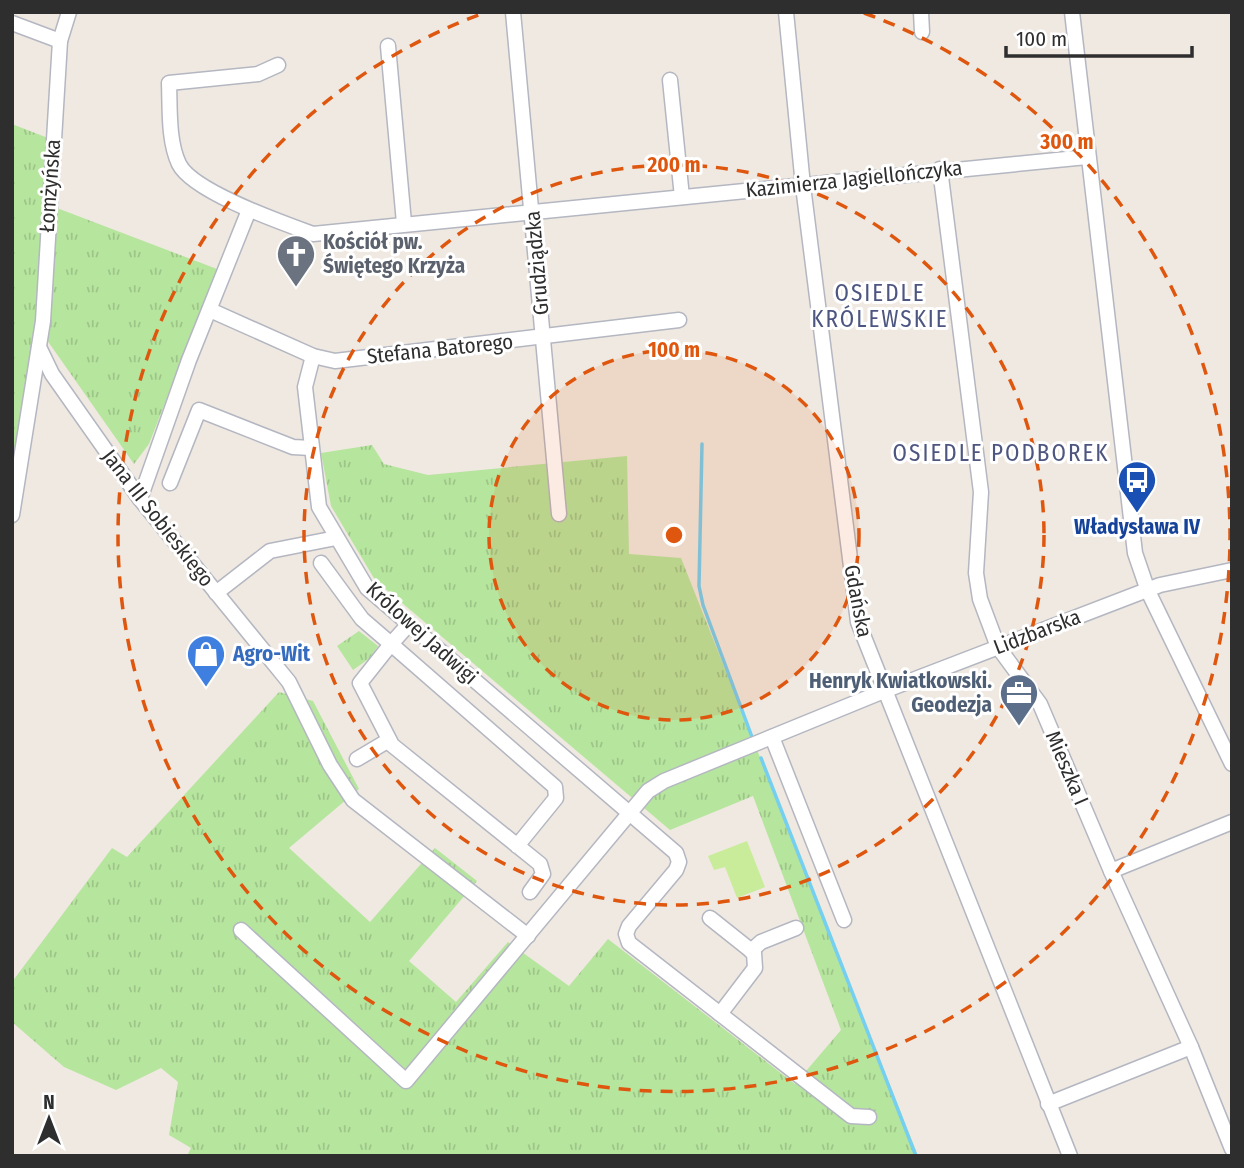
<svg xmlns="http://www.w3.org/2000/svg" width="1244" height="1168" font-family="'Fira Sans Condensed',sans-serif">
	<style>
		.grass { fill: url(#grass-tufts) }
		.pitch { fill: #c9ec9a }
		.lines { fill: none; stroke-linecap: round; stroke-linejoin: round }
		.stream { stroke: #75cff0; stroke-width: 3.5 }
		.minor-casing { stroke: #b4b7c1; stroke-width: 17 }
		.minor { stroke: #fff; stroke-width: 14 }
		.ring { fill: none; stroke: #df570e; stroke-width: 3.5; stroke-dasharray: 12 9 }
		.labels { text-anchor: middle; stroke-width: 6; stroke-linejoin: round; paint-order: stroke }
		.street-label { font-size: 21px; fill: #2e2e2e; stroke: #fff }
		.worship-label { font-size: 21px; font-weight: bold; fill: #5b616d; stroke: #fff; text-anchor: start }
		.transit-label { font-size: 21px; font-weight: bold; fill: #164399; stroke: #fff }
		.shop-label { font-size: 21px; font-weight: bold; fill: #366cbe; stroke: #fff; text-anchor: start }
		.service-label { font-size: 21px; font-weight: bold; fill: #4e5e75; stroke: #fff; text-anchor: end }
		.neighbourhood-label { font-size: 23px; letter-spacing: 2px; fill: #4d5680; stroke: #fff }
		.centre { fill: #df570e; stroke: #fff; stroke-width: 3.5 }
		.ring-label { font-size: 21px; text-anchor: middle; font-weight: bold; fill: #df570e; stroke: #fff; stroke-width: 6; stroke-linejoin: round; paint-order: stroke }
	</style>
	<defs>
		<pattern id="grass-tufts" width="24" height="20" patternUnits="userSpaceOnUse" patternTransform="scale(1.75)"><rect width="24" height="20" fill="#b6e59e"/><path d="M3 7l-1-3M5 7V3M7 7l1-3M15 17l-1-3M17 17v-4M19 17l1-3" fill="none" stroke="#9dc588"/></pattern>
	</defs>
	<rect width="100%" height="100%" fill="#efe9e1"/>
	<g class="grass">
		<polygon points="12,124 48,138 49,205 217,269 149,444 134,464 42,333 12,515"/>
		<polygon points="372,445 384,464 428,475 627,456 629,554 681,558 918,1156 187,1156 191,1148 169,1135 178,1082 161,1068 116,1090 64,1067 12,1022 12,982 112,848 127,857 279,692 313,701 359,789 289,848 370,922 435,848 477,881 409,961 456,1002 508,942 569,986 608,939 795,1084 841,1030 753,796 670,830 375,580 331,506 321,453"/>
		<polygon points="359,631 378,646 370,658 353,670 337,646"/>
	</g>
	<polygon class="pitch" points="747,841 765,887 737,898 725,867 714,870 708,856"/>
	<g class="lines">
		<g class="stream">
			<polyline points="702,444 699,586 703,605 752,737"/>
			<polyline points="761,758 916,1156"/>
		</g>
		<g class="minor-casing">
			<g id="minor">
				<polyline points="513,12 559,514"/>
				<polyline points="786,12 803,186 858,622 1070,1156"/>
				<polyline points="921,12 922,32"/>
				<polyline points="1072,12 1135,553 1148,591 1232,764"/>
				<polyline points="12,23 60,41"/>
				<polyline points="388,46 404,223"/>
				<path d="M278 65 258 74 169 83C170 108 168 141 179 164 193 192 283 223 313 234L1087 157"/>
				<polyline points="670,80 682,197"/>
				<polyline points="940,169 981,492 976,573 980,599 998,647 1040,704 1111,871 1191,1047 1232,1149"/>
				<polyline points="210,310 313,356 335,361 679,320"/>
				<polyline points="39,347 52,374 140,499 289,682 330,765 353,800 528,936"/>
				<polyline points="313,356 305,387 319,507 367,588 676,853 679,862 676,870 629,926 626,934 629,943 851,1116 869,1117"/>
				<polyline points="170,483 199,410 293,447 311,448"/>
				<polyline points="140,499 189,360 249,210"/>
				<polyline points="12,515 43,321 60,41 69,12"/>
				<polyline points="321,563 362,619 391,644 409,624"/>
				<polyline points="216,593 270,551 336,538"/>
				<polyline points="772,737 844,920"/>
				<polyline points="357,759 389,740"/>
				<polyline points="517,846 556,798 555,787 391,644 360,683 392,745 540,864 543,874 530,892"/>
				<polyline points="1111,871 1232,822"/>
				<polyline points="710,918 754,953 755,968 720,1014"/>
				<polyline points="241,930 406,1081 648,791 664,781 884,691 1160,585 1232,570"/>
				<polyline points="751,951 761,942 796,928"/>
				<polyline points="1048,1104 1191,1047"/>
			</g>
		</g>
		<use href="#minor" class="minor"/>
	</g>
	<circle cx="674" cy="535" r="185" fill="#df570e" fill-opacity=".12"/>
	<g class="ring">
		<circle cx="674" cy="535" r="185"/>
		<circle cx="674" cy="535" r="370"/>
		<path d="M864 13A556 556 0 1 1 484 13"/>
	</g>
	<defs>
		<g id="church-pin" transform="scale(2.0125)"><path d="M0 17L-7.5 6A9.5 9.5 0 1 1 7.5 6Z" fill="#6b7280" stroke="#fff"/><path d="M-1.2-6h2.4v3.5h3.3v2.4h-3.3V6h-2.4V-.1h-3.3v-2.4h3.3Z" fill="#fff"/></g>
		<g id="bus-pin" transform="scale(2.0125)"><path d="M0 17L-7.5 6A9.5 9.5 0 1 1 7.5 6Z" fill="#1a4fb4" stroke="#fff"/><path d="M-5-6H5V4H4V6H2V4H-2V6H-4V4H-5ZM-3.5-4V0h7V-4ZM-3.5 1.2v1.5H-2V1.2ZM2 1.2v1.5H3.5V1.2Z" fill="#fff"/></g>
		<g id="shop-pin" transform="scale(2.0125)"><path d="M0 17L-7.5 6A9.5 9.5 0 1 1 7.5 6Z" fill="#3f7fe0" stroke="#fff"/><path d="M-5-2.5h2.3a2.7 3.5 0 0 1 5.4 0H5L5.5 6h-11ZM-1.5-2.5h3a1.5 2.3 0 0 0-3 0Z" fill="#fff"/></g>
		<g id="office-pin" transform="scale(2.0125)"><path d="M0 17L-7.5 6A9.5 9.5 0 1 1 7.5 6Z" fill="#5c6f8a" stroke="#fff"/><path d="M-6-3h4V-5.5h4V-3h4V5H-6ZM-1-4.5V-3h2v-1.5ZM-6 0V1H6V0Z" fill="#fff"/></g>
	</defs>
	<g fill-rule="evenodd">
		<use href="#church-pin" x="296" y="254"/>
		<use href="#bus-pin" x="1137" y="480"/>
		<use href="#shop-pin" x="206" y="654"/>
		<use href="#office-pin" x="1019" y="693"/>
	</g>
	<g class="labels">
		<g class="street-label">
			<text transform="translate(854 179) rotate(-6)" y="7">Kazimierza Jagiellończyka</text>
			<text transform="translate(50 186) rotate(-86)" y="7">Łomżyńska</text>
			<text transform="translate(537 263) rotate(-95)" y="7">Grudziądzka</text>
			<text transform="translate(440 349) rotate(-6)" y="7">Stefana Batorego</text>
			<text transform="translate(158 518) rotate(52)" y="7">Jana III Sobieskiego</text>
			<text transform="translate(858 601) rotate(79)" y="7">Gdańska</text>
			<text transform="translate(1037 632) rotate(-21)" y="7">Lidzbarska</text>
			<text transform="translate(422 633) rotate(42)" y="7">Królowej Jadwigi</text>
			<text transform="translate(1067 768) rotate(67)" y="7">Mieszka I</text>
		</g>
		<g class="worship-label">
			<text x="323" y="249">Kościół pw.<tspan x="323" dy="24">Świętego Krzyża</tspan></text>
		</g>
		<g class="transit-label">
			<text x="1137" y="534">Władysława IV</text>
		</g>
		<g class="shop-label">
			<text x="233" y="661">Agro-Wit</text>
		</g>
		<g class="service-label">
			<text x="992" y="688">Henryk Kwiatkowski.<tspan x="992" dy="24">Geodezja</tspan></text>
		</g>
		<g class="neighbourhood-label">
			<text x="880" y="301">OSIEDLE<tspan x="880" dy="26">KRÓLEWSKIE</tspan></text>
			<text x="1001" y="461">OSIEDLE PODBOREK</text>
		</g>
	</g>
	<circle cx="674" cy="535" r="10" class="centre"/>
	<g class="ring-label">
		<text x="1067" y="149">300 m</text>
		<text x="674" y="172">200 m</text>
		<text x="674" y="357">100 m</text>
	</g>
	<rect width="1244" height="1168" fill="none" stroke="#2e2e2e" stroke-width="28"/>
	<g transform="translate(49 1119)" stroke="#ffffff" stroke-width="5" paint-order="stroke">
	<path d="M0-5L12 26L0 18L-12 26Z" fill="#2e2e2e"/>
	<text y="-10" font-size="19" font-weight="bold" text-anchor="middle" fill="#2e2e2e">N</text>
	</g>
	<path d="M1006 46v10h186v-10" fill="none" stroke="#2e2e2e" stroke-width="3.5"/>
	<text x="1016" y="46" font-size="21" fill="#2e2e2e" stroke="#ffffff" stroke-width="5" paint-order="stroke">100 m</text>
</svg>
